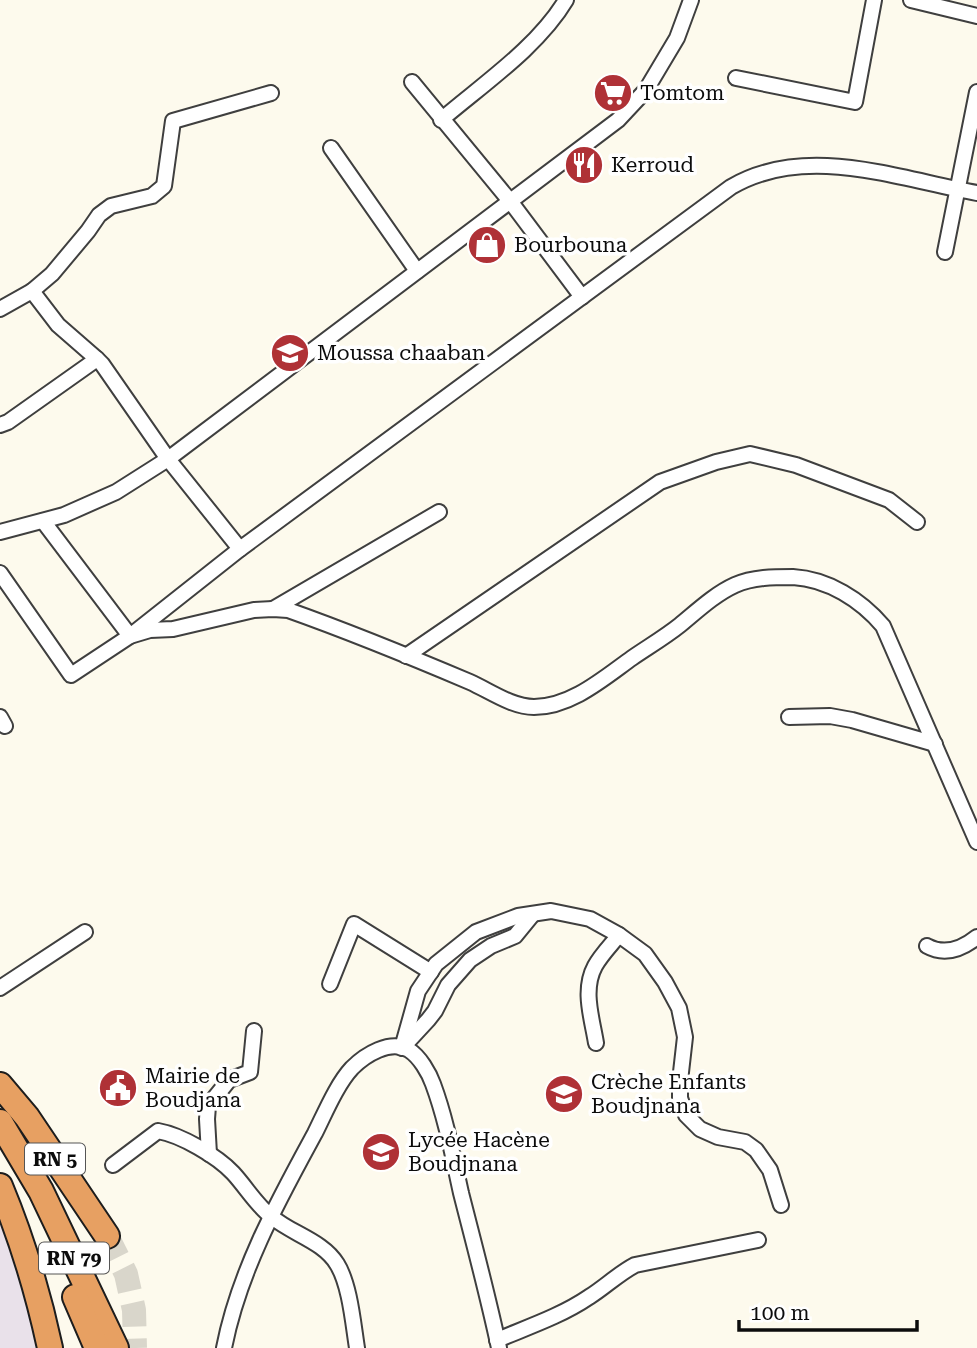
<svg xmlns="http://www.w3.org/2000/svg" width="977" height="1348" font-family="'Roboto Serif',serif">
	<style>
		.industrial { fill: #e9e1ea }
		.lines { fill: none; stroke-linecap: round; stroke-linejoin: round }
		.highway-tunnel { stroke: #d9d6cb; stroke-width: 24; stroke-dasharray: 24 12; stroke-linecap: butt }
		.street-casing { stroke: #3f3f3f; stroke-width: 18 }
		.highway-casing { stroke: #1d1d1d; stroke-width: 28 }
		.street { stroke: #fff; stroke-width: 14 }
		.highway { stroke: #e7a062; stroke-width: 24 }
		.labels { text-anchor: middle; stroke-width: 7; stroke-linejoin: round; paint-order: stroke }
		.shield { fill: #fff; stroke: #555; stroke-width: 2 }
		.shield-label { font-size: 19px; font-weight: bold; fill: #0c0c0c }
		.poi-label { font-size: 21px; fill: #0c0c0c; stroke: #fff; text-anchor: start }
	</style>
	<rect width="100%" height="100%" fill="#fdfaed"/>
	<polygon class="industrial" points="0,1210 5,1223 40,1348 0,1348"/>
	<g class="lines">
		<polyline class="highway-tunnel" points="107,1236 126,1274 134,1310 135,1348"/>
		<g class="street-casing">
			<g id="street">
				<polyline points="911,0 977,16"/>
				<polyline points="736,78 855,102 874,0"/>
				<polyline points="412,82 510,201 582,297"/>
				<path d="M441 120C483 84 538 47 566 0"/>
				<polyline points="331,148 417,271"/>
				<polyline points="945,252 977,92"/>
				<polyline points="32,291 58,325 97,359"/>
				<polyline points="0,309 32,291 52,274 88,231 99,215 111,206 152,196 164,186 173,121 271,93"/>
				<polyline points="0,425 8,422 97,359 102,364 168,459 240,549"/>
				<path d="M43 521 130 636 150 630 173 629 254 610 273 609 288 610C350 632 411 657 470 682 490 691 512 707 534 707 571 707 604 678 632 658 648 647 665 637 680 625 697 611 715 594 735 585 753 577 774 577 793 577 828 579 861 600 883 626L977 842"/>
				<polyline points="0,532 64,515 116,492 168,459 618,120 646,90 677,38 691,0"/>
				<path d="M0 573 71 675 130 636 240 549 731 187C806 143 898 179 977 193"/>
				<polyline points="273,609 439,512"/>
				<polyline points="406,656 660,482 716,462 750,454 796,465 889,500 917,522"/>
				<polyline points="0,717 5,726"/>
				<polyline points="789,717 830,716 852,720 935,744"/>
				<path d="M927 946C945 956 962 949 977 937"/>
				<polyline points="330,984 354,924 431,972"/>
				<polyline points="0,988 85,932"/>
				<path d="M596 1043C592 1018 582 990 595 966 601 955 611 945 619 935"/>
				<polyline points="403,1047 428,1020 435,1011 448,985 470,960 491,946 515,936 533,914"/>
				<polyline points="402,1048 418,991 436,964 476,932 518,916 551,911 590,919 619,935 645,954 665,982 679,1008 685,1037 680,1081 680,1098 686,1115 700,1129 718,1137 745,1142 756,1150 770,1170 781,1205"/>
				<polyline points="209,1154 207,1119 208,1106 229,1080 250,1072 254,1031"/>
				<path d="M113 1165 158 1131C181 1135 217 1156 233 1173 246 1187 257 1206 272 1217 292 1234 323 1241 337 1264 350 1285 353 1323 357 1348"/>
				<path d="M497 1340C528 1327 561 1316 589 1297 605 1287 618 1274 635 1265L758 1240"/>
				<path d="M224 1348C239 1271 278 1201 315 1133 325 1113 337 1084 352 1068 365 1055 390 1039 409 1050 420 1057 429 1073 433 1084 446 1119 453 1157 461 1193 474 1244 488 1296 499 1348"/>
			</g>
		</g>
		<g class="highway-casing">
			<g id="highway">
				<polyline points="0,1085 27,1117 107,1236"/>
				<polyline points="0,1122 41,1191 116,1348"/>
				<path d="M0 1186C22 1239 38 1292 50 1348"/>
				<polyline points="75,1297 97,1348"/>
			</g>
		</g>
		<use href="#street" class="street"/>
		<use href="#highway" class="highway"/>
	</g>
	<defs>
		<g id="supermarket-disc" transform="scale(2.0125)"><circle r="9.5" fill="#af3136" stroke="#fff"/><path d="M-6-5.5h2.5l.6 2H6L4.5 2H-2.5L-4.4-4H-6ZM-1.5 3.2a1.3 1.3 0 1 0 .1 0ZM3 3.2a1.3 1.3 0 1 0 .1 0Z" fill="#fff"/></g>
		<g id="restaurant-disc" transform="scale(2.0125)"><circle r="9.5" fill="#af3136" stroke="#fff"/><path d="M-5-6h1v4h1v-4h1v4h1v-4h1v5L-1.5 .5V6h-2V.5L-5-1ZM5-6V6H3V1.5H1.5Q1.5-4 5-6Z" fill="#fff"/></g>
		<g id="shop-disc" transform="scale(2.0125)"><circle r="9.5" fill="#af3136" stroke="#fff"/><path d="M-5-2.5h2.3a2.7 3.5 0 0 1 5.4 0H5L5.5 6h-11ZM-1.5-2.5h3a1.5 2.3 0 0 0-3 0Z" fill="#fff"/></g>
		<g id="school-disc" transform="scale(2.0125)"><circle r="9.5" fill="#af3136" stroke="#fff"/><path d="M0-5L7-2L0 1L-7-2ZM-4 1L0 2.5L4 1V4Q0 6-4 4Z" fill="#fff"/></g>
		<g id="civic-disc" transform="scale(2.0125)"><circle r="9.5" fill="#af3136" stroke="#fff"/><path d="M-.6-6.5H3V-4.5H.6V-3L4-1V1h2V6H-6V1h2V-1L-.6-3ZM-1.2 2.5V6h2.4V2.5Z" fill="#fff"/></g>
	</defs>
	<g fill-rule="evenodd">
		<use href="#supermarket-disc" x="613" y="93"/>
		<use href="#restaurant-disc" x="584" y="165"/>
		<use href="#shop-disc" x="487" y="245"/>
		<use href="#school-disc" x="290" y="353"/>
		<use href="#civic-disc" x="118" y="1088"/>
		<use href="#school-disc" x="564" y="1094"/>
		<use href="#school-disc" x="381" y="1152"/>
	</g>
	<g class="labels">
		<g class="shield">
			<rect x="25" y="1143.5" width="60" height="31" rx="5"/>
			<rect x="39" y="1242.5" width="70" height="31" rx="5"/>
		</g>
		<g class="shield-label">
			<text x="55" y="1166">RN 5</text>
			<text x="74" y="1265">RN 79</text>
		</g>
		<g class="poi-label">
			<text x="640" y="100">Tomtom</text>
			<text x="611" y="172">Kerroud</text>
			<text x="514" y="252">Bourbouna</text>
			<text x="317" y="360">Moussa chaaban</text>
			<text x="145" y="1083">Mairie de<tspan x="145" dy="24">Boudjana</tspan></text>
			<text x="591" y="1089">Crèche Enfants<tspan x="591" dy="24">Boudjnana</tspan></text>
			<text x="408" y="1147">Lycée Hacène<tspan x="408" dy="24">Boudjnana</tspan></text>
		</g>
	</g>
	<path d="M739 1320v10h178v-10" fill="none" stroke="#0c0c0c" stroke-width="3.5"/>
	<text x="750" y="1320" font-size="21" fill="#0c0c0c" stroke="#ffffff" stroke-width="5" paint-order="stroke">100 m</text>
</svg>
